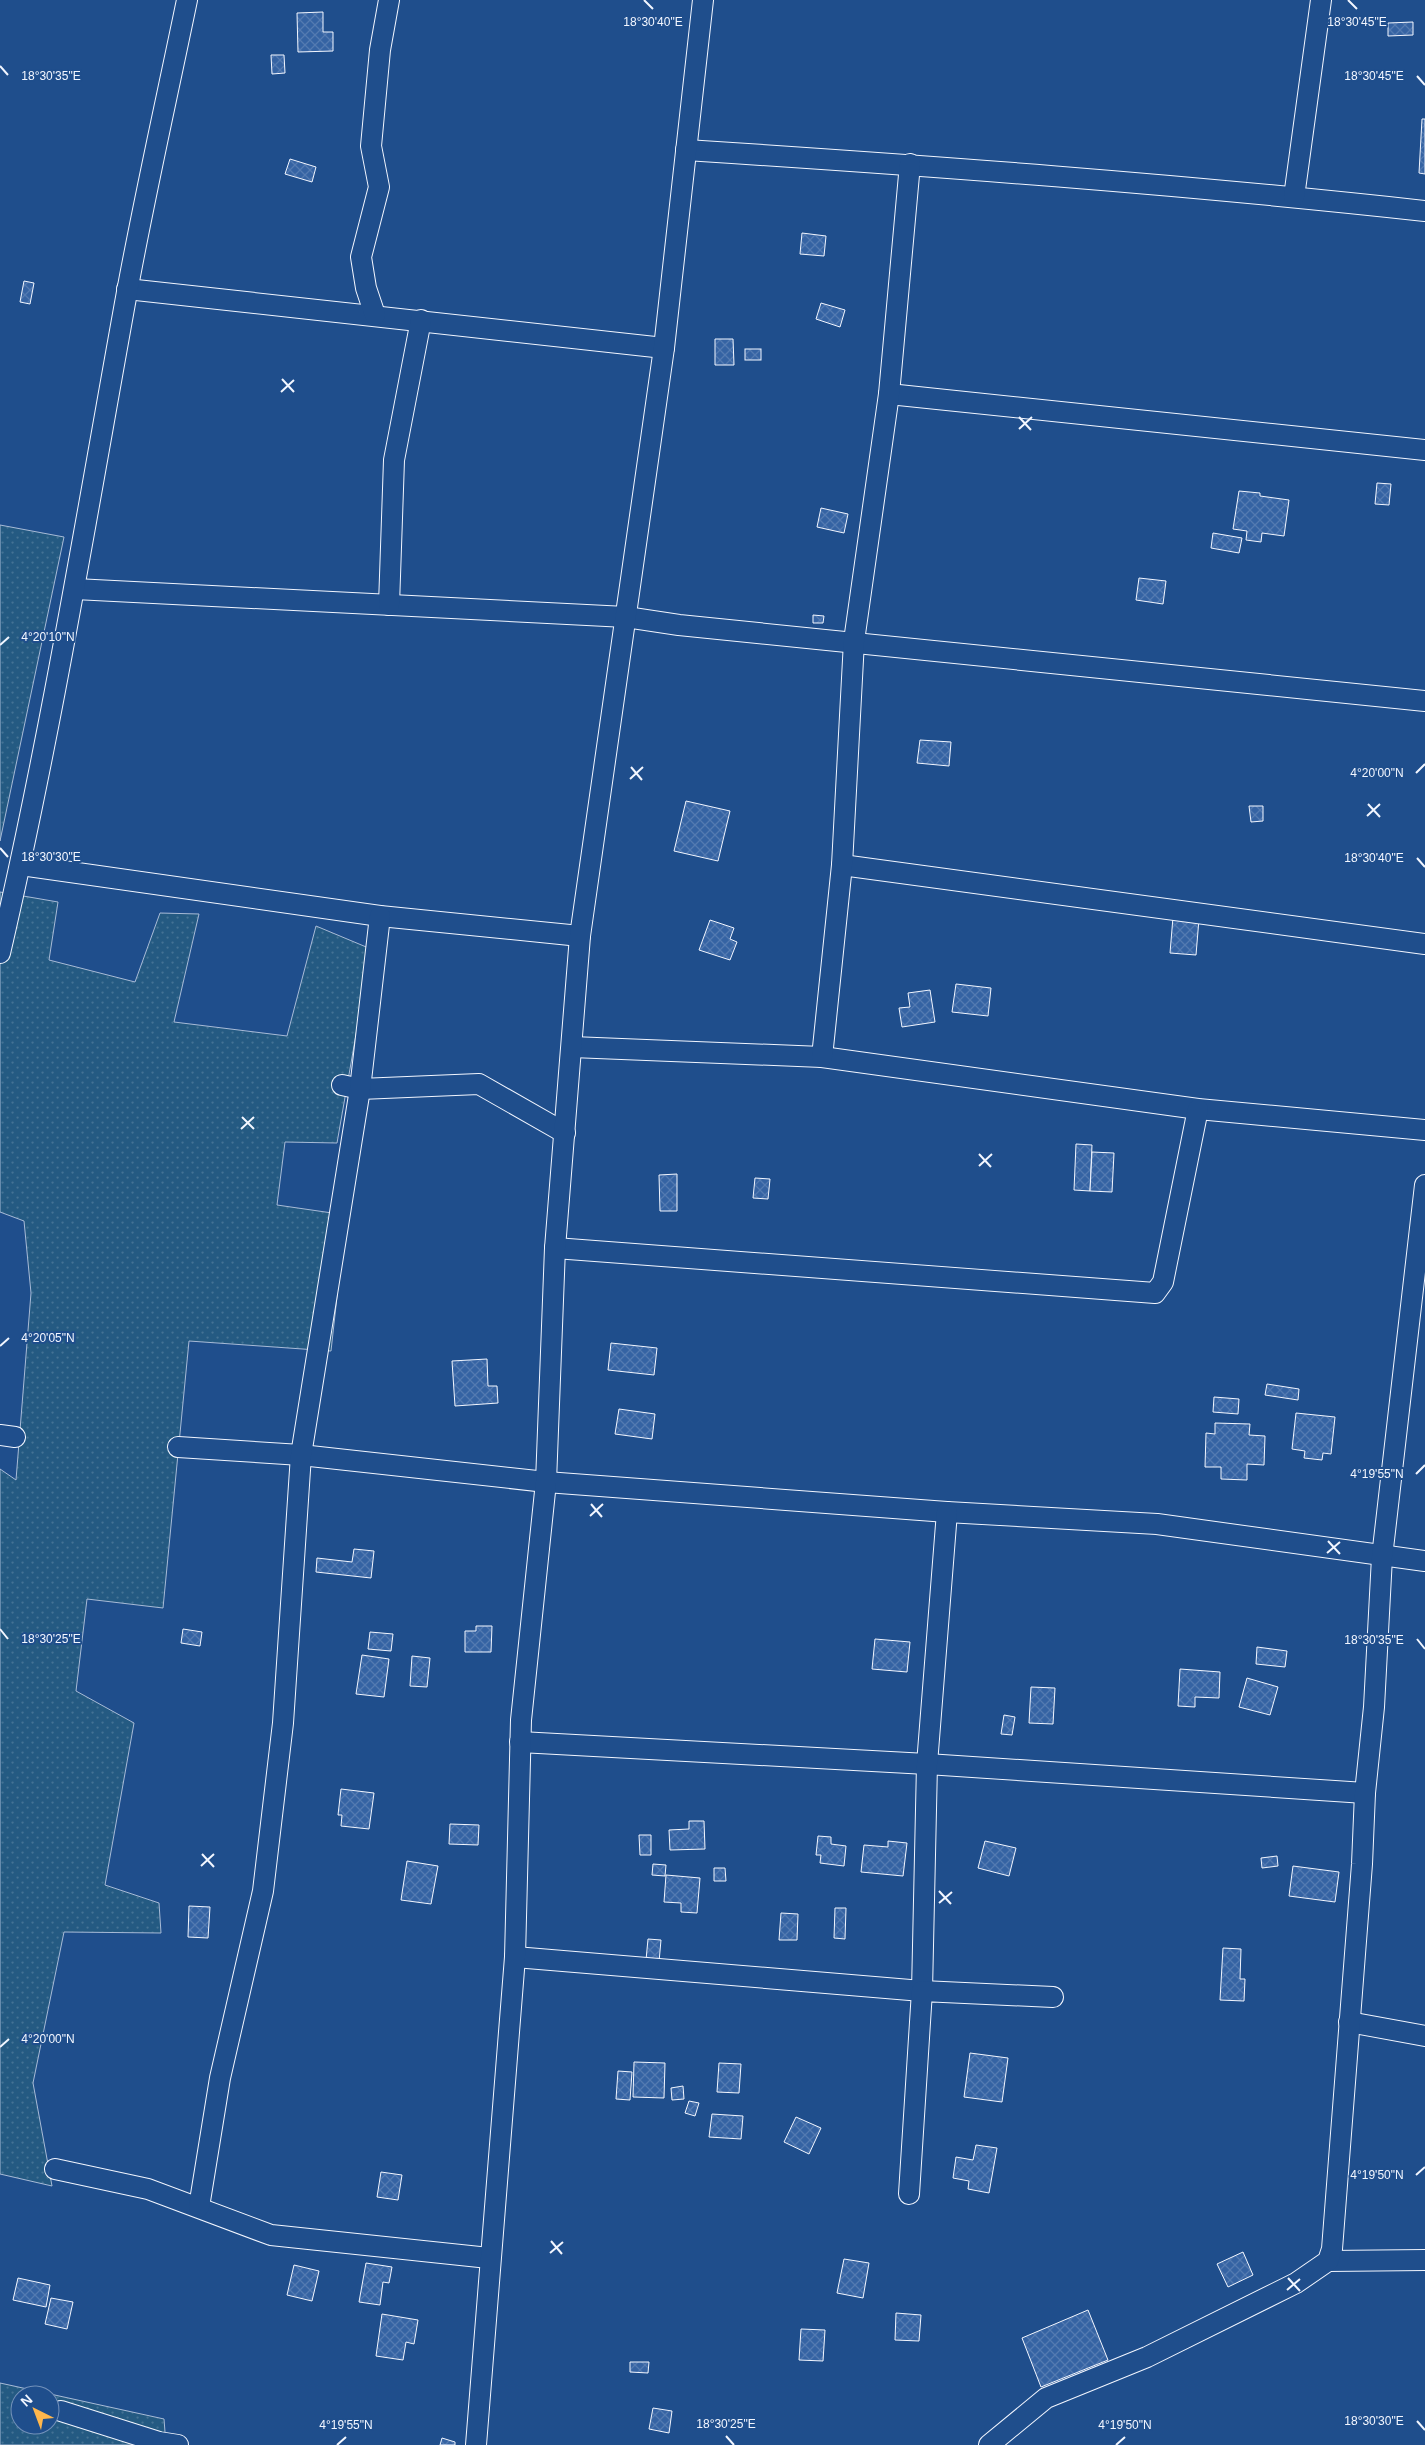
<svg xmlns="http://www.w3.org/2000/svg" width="1425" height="2445" font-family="Arial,sans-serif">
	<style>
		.grass { fill: url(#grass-dots); stroke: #a8bbd7; fill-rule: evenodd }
		.building { fill: url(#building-cross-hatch); stroke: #f2f6ff }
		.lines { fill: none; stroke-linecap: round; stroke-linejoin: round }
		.minor-casing { stroke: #f2f6ff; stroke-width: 22 }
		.minor { stroke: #1f4e8c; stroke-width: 20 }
		.ticks { fill: none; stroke: #f2f6ff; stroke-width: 2 }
		.ticks-label { font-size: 12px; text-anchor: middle; fill: #f2f6ff; stroke: #1f4e8c; stroke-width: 4; stroke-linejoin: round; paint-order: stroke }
	</style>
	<defs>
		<pattern id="grass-dots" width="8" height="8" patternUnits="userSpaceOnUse" patternTransform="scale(1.25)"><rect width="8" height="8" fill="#245a82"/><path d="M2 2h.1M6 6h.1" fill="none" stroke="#447295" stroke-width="1.8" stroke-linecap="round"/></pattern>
		<pattern id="building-cross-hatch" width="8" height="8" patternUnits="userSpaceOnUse" patternTransform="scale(1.25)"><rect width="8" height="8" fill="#3563a3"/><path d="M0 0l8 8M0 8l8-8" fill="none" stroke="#537ab1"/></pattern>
	</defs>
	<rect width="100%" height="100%" fill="#1f4e8c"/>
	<g class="grass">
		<polygon points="0,525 64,537 0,841"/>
		<polygon points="0,892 58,902 49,960 135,982 160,913 199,914 174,1022 287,1036 316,926 371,949 337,1143 285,1142 277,1205 346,1215 331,1351 189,1341 163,1608 87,1599 76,1691 134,1723 105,1885 159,1903 161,1933 64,1932 33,2083 52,2186 0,2174 0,1469 16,1480 31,1293 24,1221 0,1212"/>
		<path d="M0 2383 164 2419 166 2445H0ZM20 2395H50V2425H20Z"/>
	</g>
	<g class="building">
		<polygon points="323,12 323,32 333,32 333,51 298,52 297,13"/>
		<polygon points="1413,22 1413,35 1388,36 1388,23"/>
		<polygon points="271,55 284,55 285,73 272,74"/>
		<polygon points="1422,119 1425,119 1425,174 1419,173"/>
		<polygon points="290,159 316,167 312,182 285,174"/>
		<polygon points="802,233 826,236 824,256 800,254"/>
		<polygon points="24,281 34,283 30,304 20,302"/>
		<polygon points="821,303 845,310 840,327 816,319"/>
		<polygon points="715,339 733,339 734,365 715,365"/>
		<rect x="745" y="349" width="16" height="11"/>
		<polygon points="1377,483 1391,484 1389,505 1375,504"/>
		<polygon points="1239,491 1260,493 1260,496 1289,500 1284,536 1262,533 1261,542 1246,540 1247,531 1233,529"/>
		<polygon points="821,508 848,514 844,533 817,527"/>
		<polygon points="1213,533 1242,538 1239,553 1211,548"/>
		<polygon points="1139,578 1166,581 1163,604 1136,600"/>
		<polygon points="813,615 824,616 823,623 813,623"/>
		<polygon points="920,740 951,742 949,766 917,763"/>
		<polygon points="686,801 730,811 718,861 674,851"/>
		<polygon points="1249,806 1263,806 1263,821 1251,822"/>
		<polygon points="1173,917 1199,919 1196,955 1170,953"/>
		<polygon points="710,920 734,928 730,939 737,942 730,960 699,950"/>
		<polygon points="956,984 991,988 988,1016 952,1012"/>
		<polygon points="930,990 935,1022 902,1027 899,1008 910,1007 908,993"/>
		<polygon points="1076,1144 1092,1145 1090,1191 1074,1190"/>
		<polygon points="1092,1152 1114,1153 1112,1192 1090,1191"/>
		<polygon points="677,1174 677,1211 660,1211 659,1175"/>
		<polygon points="755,1178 770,1179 768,1199 753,1198"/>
		<polygon points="611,1343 657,1348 654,1375 608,1370"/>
		<polygon points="487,1359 488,1386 497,1386 498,1403 455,1406 452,1361"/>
		<polygon points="1267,1384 1299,1389 1298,1400 1265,1395"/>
		<polygon points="1214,1397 1239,1399 1238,1414 1213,1412"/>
		<polygon points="619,1409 655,1414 652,1439 615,1434"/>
		<polygon points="1296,1413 1335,1417 1331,1454 1323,1453 1322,1460 1304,1458 1305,1451 1292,1449"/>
		<polygon points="1215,1423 1250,1424 1249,1435 1265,1436 1264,1465 1247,1464 1247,1480 1221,1479 1221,1467 1205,1467 1206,1433 1215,1434"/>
		<polygon points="354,1549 374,1551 371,1578 316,1572 317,1558 352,1562"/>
		<polygon points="476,1626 492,1626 491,1652 465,1652 465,1631 476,1631"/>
		<polygon points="183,1629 202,1632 200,1646 181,1643"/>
		<polygon points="370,1632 393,1634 391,1651 368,1649"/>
		<polygon points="875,1639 910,1642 907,1672 872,1669"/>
		<polygon points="1257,1647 1287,1651 1285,1667 1256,1664"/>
		<polygon points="362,1655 389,1659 384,1697 356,1694"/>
		<polygon points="412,1656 430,1658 427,1687 410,1686"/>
		<polygon points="1180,1669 1220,1672 1219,1698 1195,1697 1195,1707 1178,1706"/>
		<polygon points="1247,1678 1278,1687 1270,1715 1239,1707"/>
		<polygon points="1031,1687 1055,1688 1053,1724 1029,1723"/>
		<polygon points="1004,1715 1015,1717 1012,1735 1001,1734"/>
		<polygon points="341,1789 374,1793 369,1829 341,1826 342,1815 338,1815"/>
		<polygon points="689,1821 704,1821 705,1849 670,1850 669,1830 689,1829"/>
		<polygon points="450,1824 479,1825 478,1845 449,1844"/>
		<polygon points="639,1835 651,1835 651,1855 640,1855"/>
		<polygon points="818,1836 831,1837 831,1844 846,1846 844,1866 820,1863 821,1855 816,1855"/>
		<polygon points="888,1841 907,1843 903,1876 861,1872 864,1845 888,1847"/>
		<polygon points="985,1841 1016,1848 1009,1876 978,1868"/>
		<polygon points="1277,1856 1278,1866 1262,1868 1261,1858"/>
		<polygon points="407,1861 438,1866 431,1904 401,1900"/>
		<polygon points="653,1864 666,1865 665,1876 652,1875"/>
		<polygon points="1293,1866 1339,1872 1335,1902 1289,1896"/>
		<polygon points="714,1868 725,1868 726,1881 714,1881"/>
		<polygon points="666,1875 700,1878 697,1913 681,1912 681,1903 664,1902"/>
		<polygon points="189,1906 210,1907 208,1938 188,1937"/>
		<polygon points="835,1908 846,1908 845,1939 834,1938"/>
		<polygon points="781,1913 798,1914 797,1940 779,1940"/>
		<polygon points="648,1939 661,1940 659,1962 646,1960"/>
		<polygon points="1223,1948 1241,1949 1240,1979 1245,1979 1244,2001 1220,2000"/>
		<polygon points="970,2053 1008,2058 1002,2102 964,2097"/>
		<polygon points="634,2062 665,2063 664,2098 633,2097"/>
		<polygon points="719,2063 741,2064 739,2093 717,2092"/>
		<polygon points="618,2071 632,2072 630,2100 616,2099"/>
		<polygon points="683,2086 684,2099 672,2100 671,2088"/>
		<polygon points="689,2101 699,2103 695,2116 685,2113"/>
		<polygon points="712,2114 743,2116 741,2139 709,2137"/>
		<polygon points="796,2117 821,2128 809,2154 784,2142"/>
		<polygon points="976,2145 997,2148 989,2193 968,2189 969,2181 953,2178 956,2157 973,2160"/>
		<polygon points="381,2172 402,2175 398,2200 377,2197"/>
		<polygon points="1243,2252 1253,2275 1228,2287 1217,2264"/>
		<polygon points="844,2259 869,2263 863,2298 837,2293"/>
		<polygon points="366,2263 392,2267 389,2283 383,2282 380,2305 359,2302"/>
		<polygon points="294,2265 319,2271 312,2301 287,2295"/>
		<polygon points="18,2278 50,2285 46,2307 13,2300"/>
		<polygon points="51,2298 73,2302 67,2329 45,2324"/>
		<polygon points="1088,2310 1108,2360 1041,2387 1022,2338"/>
		<polygon points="896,2313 921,2315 919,2341 895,2340"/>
		<polygon points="382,2314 418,2320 414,2344 406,2342 403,2360 376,2356"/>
		<polygon points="801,2329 825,2330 823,2361 799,2360"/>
		<polygon points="630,2362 649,2362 648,2373 630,2372"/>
		<polygon points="653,2408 672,2411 669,2433 649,2429"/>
		<polygon points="442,2438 455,2442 455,2445 440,2445"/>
	</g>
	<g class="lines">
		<g class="minor-casing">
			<g id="minor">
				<path d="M686 150C933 166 1179 184 1425 211"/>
				<polyline points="1294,197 1321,0"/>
				<polyline points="127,289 664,348"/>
				<polyline points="375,315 366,288 361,257 379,187 371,146 380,50 389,0"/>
				<polyline points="889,394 1425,450"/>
				<polyline points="75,589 626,617 679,625 1425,701"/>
				<polyline points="389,605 394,460 421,320"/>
				<polyline points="21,865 380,916 580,936"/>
				<polyline points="842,865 1425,944"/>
				<path d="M0 953C51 734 87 513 127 292 145 194 167 97 187 0"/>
				<polyline points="572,1047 822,1057 1198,1109 1425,1130"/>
				<polyline points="822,1057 842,865 854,641 889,394 910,164"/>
				<polyline points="342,1085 360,1089 479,1084 565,1133"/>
				<polyline points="555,1248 1155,1293 1163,1282 1198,1109"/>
				<polyline points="0,1435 15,1437"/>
				<polyline points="178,1447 301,1455 546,1482 947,1512 1157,1524 1425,1561"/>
				<polyline points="520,1742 927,1764 1365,1793"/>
				<polyline points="515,1957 922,1991 927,1764 947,1512"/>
				<polyline points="1349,2022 1425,2036"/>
				<polyline points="55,2169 148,2189 271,2235 489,2258"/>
				<polyline points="909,2194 922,1991 1053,1997"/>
				<polyline points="199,2207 220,2078 263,1891 283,1723 301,1455 360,1089 380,916"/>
				<polyline points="1328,2261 1425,2260"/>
				<polyline points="61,2411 159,2442 178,2445"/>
				<polyline points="476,2445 515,1957 521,1720 546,1482 555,1248 580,936 664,348 703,0"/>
				<polyline points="989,2445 1046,2398 1147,2357 1296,2283 1328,2261 1332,2249 1362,1864 1365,1793 1374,1707 1382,1557 1425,1185"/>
			</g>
		</g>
		<use href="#minor" class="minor"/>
	</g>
	<path class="ticks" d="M644 0 653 9M1348 0 1357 9M0 66 8 75M1417 76 1425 85M282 379 294 392M281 392 294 380M1019 417 1031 430M1019 429 1032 417M0 645 9 637M631 767 642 780M1416 773 1425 764M630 779 643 767M1368 804 1380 817M1367 816 1380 804M0 848 8 857M1417 858 1425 867M242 1117 254 1129M241 1129 254 1117M979 1154 991 1167M979 1166 992 1154M0 1346 9 1338M1416 1474 1425 1465M591 1504 602 1517M590 1516 603 1504M1328 1541 1340 1554M1327 1553 1340 1542M0 1629 8 1639M1417 1639 1425 1649M202 1854 214 1867M201 1866 214 1854M939 1891 951 1904M939 1903 952 1892M0 2047 9 2039M1416 2175 1425 2167M551 2241 562 2254M550 2253 563 2242M1288 2278 1300 2291M1287 2290 1300 2279M1417 2421 1425 2430M726 2436 734 2445M337 2445 346 2437M1116 2445 1125 2437"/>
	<g class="ticks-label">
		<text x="1357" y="26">18°30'45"E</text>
		<text x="653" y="26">18°30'40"E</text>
		<text x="51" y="80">18°30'35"E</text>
		<text x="1374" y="80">18°30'45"E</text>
		<text x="48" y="641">4°20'10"N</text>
		<text x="1377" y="777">4°20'00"N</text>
		<text x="51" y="861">18°30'30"E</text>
		<text x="1374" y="862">18°30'40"E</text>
		<text x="48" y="1342">4°20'05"N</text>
		<text x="1377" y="1478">4°19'55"N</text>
		<text x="51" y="1643">18°30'25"E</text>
		<text x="1374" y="1644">18°30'35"E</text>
		<text x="48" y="2043">4°20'00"N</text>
		<text x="1377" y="2179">4°19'50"N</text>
		<text x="1374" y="2425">18°30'30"E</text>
		<text x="726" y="2428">18°30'25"E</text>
		<text x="346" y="2429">4°19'55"N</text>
		<text x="1125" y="2429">4°19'50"N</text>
	</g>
	<g transform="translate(35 2410) rotate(318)"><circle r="24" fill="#1f4e8c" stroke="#7391ba"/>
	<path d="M0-4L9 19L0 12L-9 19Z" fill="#ffb74d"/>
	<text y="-8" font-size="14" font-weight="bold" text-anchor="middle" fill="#f2f6ff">N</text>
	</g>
</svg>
